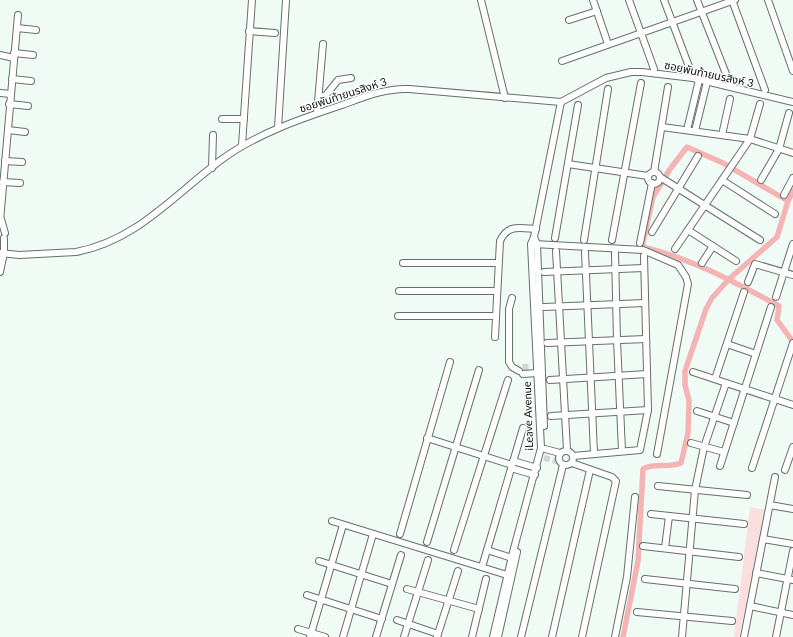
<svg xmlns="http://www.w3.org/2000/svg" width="793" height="637" font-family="Lato,'Noto Sans Thai',sans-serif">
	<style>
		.green { fill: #fbdede }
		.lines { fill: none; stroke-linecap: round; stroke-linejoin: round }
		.canal { stroke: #f5b4b4; stroke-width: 5.5 }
		.minor-tunnel { stroke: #ced7d3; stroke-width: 6; stroke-dasharray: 6 3; stroke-linecap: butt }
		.minor-casing { stroke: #666f6b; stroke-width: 8 }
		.minor { stroke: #fff; stroke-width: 6 }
		.labels { text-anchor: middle; stroke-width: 3; stroke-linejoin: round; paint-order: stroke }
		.street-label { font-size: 11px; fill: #0b0e0d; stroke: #fff }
	</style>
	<rect width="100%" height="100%" fill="#f0fbf6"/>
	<polygon class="green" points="750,507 766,510 739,637 734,637"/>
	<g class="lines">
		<g class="canal">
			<path d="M788 201 723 163 687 147 670 169 653 197 642 247C691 258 736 283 779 306L777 320 793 342"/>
			<path d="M623 637 638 561 643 469C652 463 669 468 681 463L688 433 689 401 685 385V371L706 309 712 298 729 279 777 237 788 201 793 191"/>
		</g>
		<g class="minor-tunnel">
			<polyline points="522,373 519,371 522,367 529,367"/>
			<polyline points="544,458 560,462"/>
		</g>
		<g class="minor-casing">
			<g id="minor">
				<polyline points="481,0 505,98"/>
				<polyline points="593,0 608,44"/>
				<polyline points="629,0 654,69"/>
				<polyline points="664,0 691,72"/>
				<polyline points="697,0 730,84"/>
				<polyline points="732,0 765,90"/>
				<polyline points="768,0 793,71"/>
				<polyline points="569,20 597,11"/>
				<polyline points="17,28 36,30"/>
				<polyline points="249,31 275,33"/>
				<polyline points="14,53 33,55"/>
				<polyline points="0,55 14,58"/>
				<polyline points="562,61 735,0"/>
				<polyline points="12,79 31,81"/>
				<polyline points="0,93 11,94"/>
				<polyline points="319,98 326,95 338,80 351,78"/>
				<polyline points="9,104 28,106"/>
				<polyline points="317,113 323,44"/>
				<polyline points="222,119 244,119"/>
				<polyline points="662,127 750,139 793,153"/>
				<polyline points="278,128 286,0"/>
				<polyline points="8,130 25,132"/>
				<polyline points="687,130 699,80"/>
				<polyline points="695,131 707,82"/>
				<polyline points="722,135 730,99"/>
				<polyline points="242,145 252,0"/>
				<polyline points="5,161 22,162"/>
				<polyline points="568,164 648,176"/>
				<polyline points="212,168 213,135"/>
				<circle cx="654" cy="178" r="6"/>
				<polyline points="654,172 668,87"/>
				<polyline points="660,177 760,240"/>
				<polyline points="722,180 775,214"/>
				<polyline points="761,180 779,149 789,113"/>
				<polyline points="3,182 20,183"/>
				<polyline points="784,195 793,178"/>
				<polyline points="1,219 5,233"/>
				<polyline points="0,221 18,15"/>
				<polyline points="688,230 736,261"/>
				<polyline points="652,232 698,156"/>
				<polyline points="534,237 537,244 544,426"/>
				<polyline points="555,238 578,105"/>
				<polyline points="584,240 608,89"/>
				<polyline points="612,240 641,83"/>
				<polyline points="640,243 652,183"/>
				<polyline points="534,244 643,250 678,265 686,277 688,284 657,454"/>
				<polyline points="675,249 750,139 760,104"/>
				<polyline points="556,251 567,450"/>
				<polyline points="585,252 594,453"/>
				<path d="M0 253 19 255 76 252C136 241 174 195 221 160 256 134 300 119 342 105 364 97 385 88 409 89L561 102 606 78 631 72H642L693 78 793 102"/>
				<polyline points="615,253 617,340 622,451"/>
				<polyline points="403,263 498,263"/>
				<polyline points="702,263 713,246"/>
				<polyline points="0,272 4,253 4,238"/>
				<polyline points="544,272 644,268"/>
				<polyline points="748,282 755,264 793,275"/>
				<polyline points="399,291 497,291"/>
				<polyline points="776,297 793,244"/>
				<polyline points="512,298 509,309 509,362 512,367 519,371"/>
				<polyline points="544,307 645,303"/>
				<polyline points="398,316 496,316"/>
				<path d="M495 337 500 241C508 224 519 228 536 229"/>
				<polyline points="547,343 646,339"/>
				<polyline points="727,344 756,354"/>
				<polyline points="693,372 793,405"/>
				<polyline points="523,374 537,373"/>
				<polyline points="715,379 744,292"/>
				<polyline points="550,380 647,374"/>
				<polyline points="697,411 734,423"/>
				<polyline points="551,416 648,410"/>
				<polyline points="427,438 512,465"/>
				<polyline points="691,443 724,452"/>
				<polyline points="545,449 560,453"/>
				<circle cx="566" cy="458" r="7"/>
				<polyline points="573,456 640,450 648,410 644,256"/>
				<polyline points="513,461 537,468"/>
				<polyline points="572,463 612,477 616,481 582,637"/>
				<polyline points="720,466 771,307"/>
				<polyline points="511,468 535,475"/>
				<polyline points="752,468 793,343"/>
				<polyline points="785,470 793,447"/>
				<polyline points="658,486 747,495"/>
				<polyline points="770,505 793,509"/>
				<polyline points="651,514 744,524"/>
				<polyline points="332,521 507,575"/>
				<polyline points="400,534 450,362"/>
				<polyline points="763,539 793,544"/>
				<polyline points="427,542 479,370"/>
				<polyline points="643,546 739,557"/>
				<polyline points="665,548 669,516"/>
				<polyline points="454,550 508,380"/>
				<polyline points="487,550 512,558"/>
				<polyline points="319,561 392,584"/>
				<polyline points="482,567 523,428"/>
				<polyline points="756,573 793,580"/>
				<polyline points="645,579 735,589"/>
				<polyline points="407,589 479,609"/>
				<polyline points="307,595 382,619"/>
				<polyline points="750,606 793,615"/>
				<polyline points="637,612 732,621"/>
				<polyline points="397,620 438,634"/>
				<polyline points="298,629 325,637"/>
				<polyline points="310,637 343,525"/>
				<polyline points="343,637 373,534"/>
				<polyline points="376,637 401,555"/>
				<polyline points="404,637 428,560"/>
				<polyline points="437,637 458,571"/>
				<polyline points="472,637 486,579"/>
				<polyline points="493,637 513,552 541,448 531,244 534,237 561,102"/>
				<polyline points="498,637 517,552"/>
				<polyline points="521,637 563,465"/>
				<polyline points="552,637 590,470"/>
				<polyline points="615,637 627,577 635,497"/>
				<polyline points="682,637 695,490 704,447 726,383"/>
				<polyline points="744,637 775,477"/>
				<polyline points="776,637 793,551"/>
			</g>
		</g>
		<use href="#minor" class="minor"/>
	</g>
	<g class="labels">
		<g class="street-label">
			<text transform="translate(709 74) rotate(12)" y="4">ซอยพันท้ายนรสิงห์ 3</text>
			<text transform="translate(343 95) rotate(-18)" y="4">ซอยพันท้ายนรสิงห์ 3</text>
			<text transform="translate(528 416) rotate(-92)" y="4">iLeave Avenue</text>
		</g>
	</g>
</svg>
